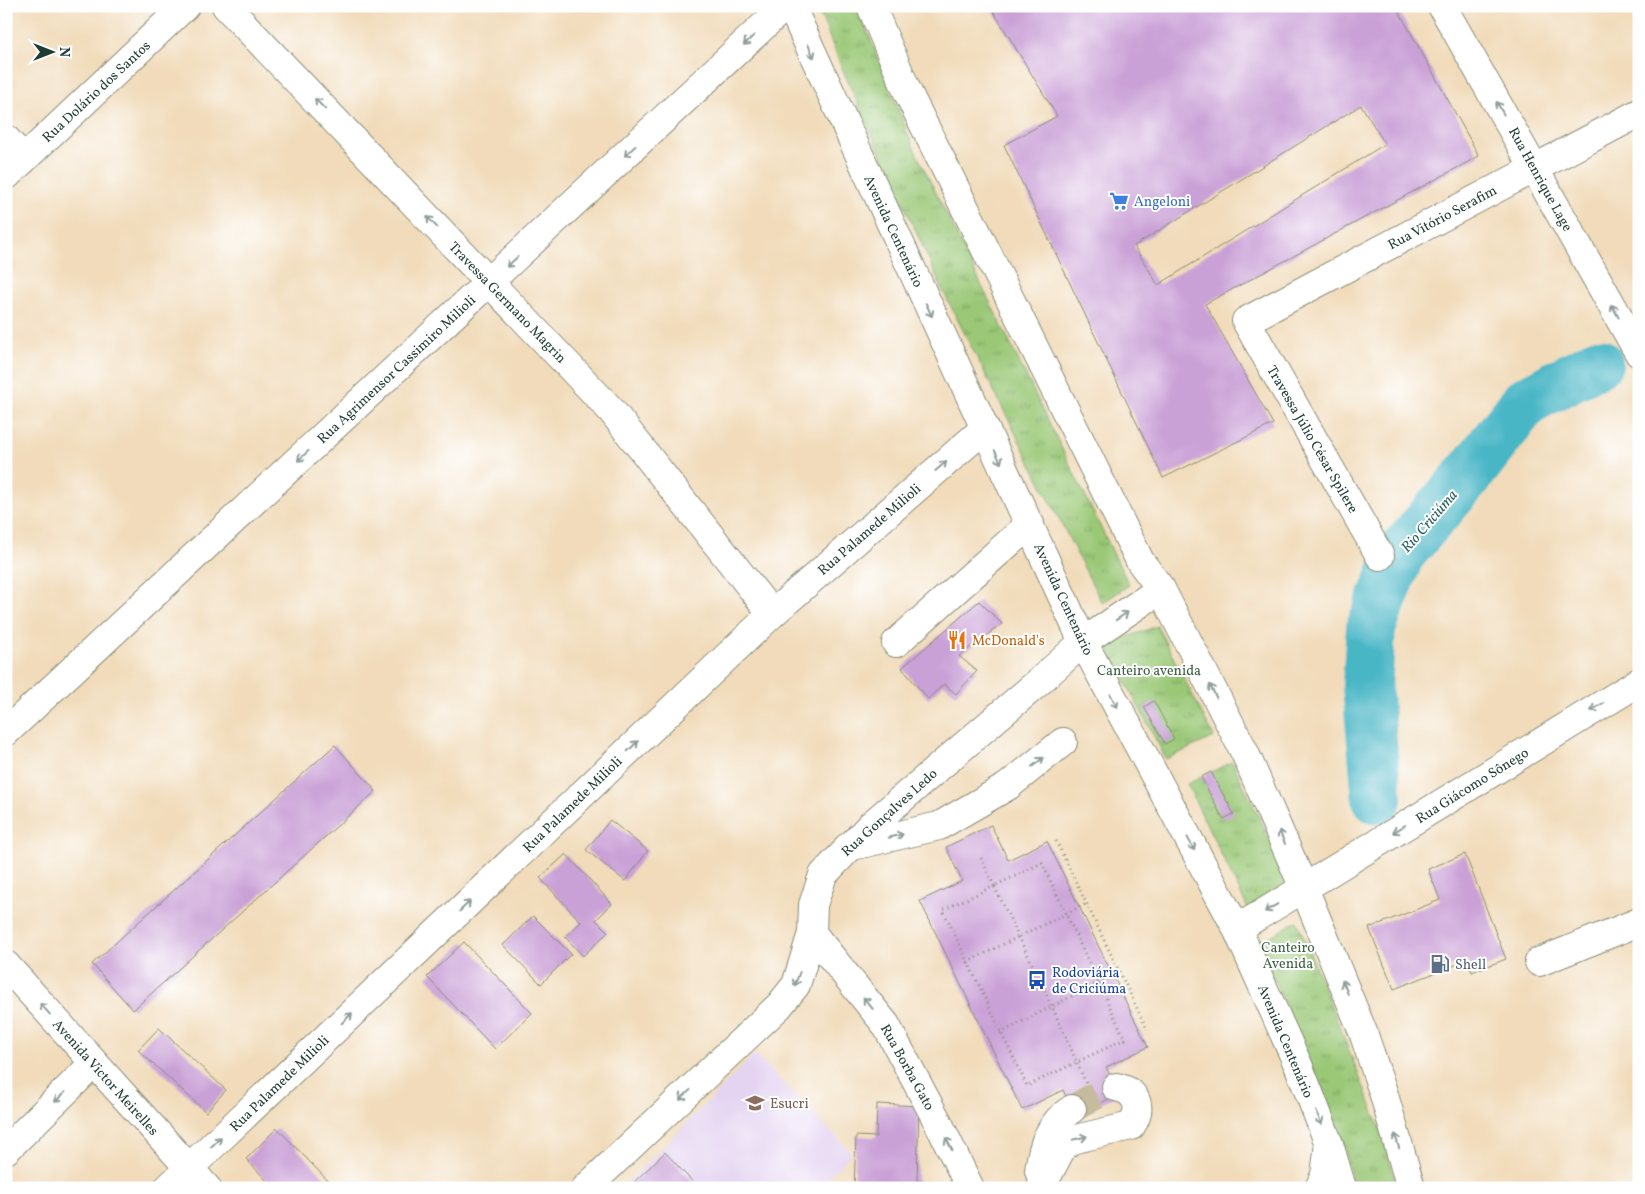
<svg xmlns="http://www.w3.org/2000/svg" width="1645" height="1194" font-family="Vollkorn,serif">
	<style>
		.built { fill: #e4d3f1 }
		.grass { fill: url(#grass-tufts); stroke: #5c8255 }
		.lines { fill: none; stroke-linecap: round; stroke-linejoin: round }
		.river { stroke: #4ab6c6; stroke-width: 50 }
		.building { fill: #caa1d7; fill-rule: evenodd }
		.minor-tunnel { stroke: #c7bb9f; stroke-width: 28; stroke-dasharray: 28 14; stroke-linecap: butt }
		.minor-casing { stroke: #888c77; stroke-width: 30 }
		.major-casing { stroke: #888c77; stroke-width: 30 }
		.path { stroke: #888c77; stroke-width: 3; stroke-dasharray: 1 4; stroke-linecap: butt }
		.minor { stroke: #fff; stroke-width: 28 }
		.major { stroke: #fff; stroke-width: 28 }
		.oneway { stroke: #8f9e9a }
		.labels { text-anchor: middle; stroke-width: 4; stroke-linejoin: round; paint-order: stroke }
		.street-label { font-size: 14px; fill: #1f3d34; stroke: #fff }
		.shop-label { font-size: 14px; fill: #366cbe; stroke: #fff; text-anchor: start }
		.food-label { font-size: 14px; fill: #c56008; stroke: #fff; text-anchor: start }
		.park-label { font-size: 14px; fill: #3e6044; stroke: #fff }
		.service-label { font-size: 14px; fill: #4e5e75; stroke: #fff; text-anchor: start }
		.transit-label { font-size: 14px; fill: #164399; stroke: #fff; text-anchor: start }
		.education-label { font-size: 14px; fill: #785e54; stroke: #fff; text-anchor: start }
		.water-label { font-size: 15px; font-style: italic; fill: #2c6160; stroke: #fff }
	</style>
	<defs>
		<pattern id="grass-tufts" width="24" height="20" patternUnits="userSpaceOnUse" patternTransform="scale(1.25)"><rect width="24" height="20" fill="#9ac876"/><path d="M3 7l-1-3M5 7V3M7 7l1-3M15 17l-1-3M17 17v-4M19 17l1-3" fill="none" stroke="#7da462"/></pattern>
	</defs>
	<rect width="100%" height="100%" fill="#fff"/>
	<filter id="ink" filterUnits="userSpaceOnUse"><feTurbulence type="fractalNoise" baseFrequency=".02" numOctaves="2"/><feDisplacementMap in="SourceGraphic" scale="10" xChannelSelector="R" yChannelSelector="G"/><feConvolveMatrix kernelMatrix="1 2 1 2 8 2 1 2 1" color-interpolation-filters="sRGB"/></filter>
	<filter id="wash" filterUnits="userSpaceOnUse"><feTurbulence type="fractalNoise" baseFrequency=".0096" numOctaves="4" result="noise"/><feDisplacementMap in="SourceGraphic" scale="20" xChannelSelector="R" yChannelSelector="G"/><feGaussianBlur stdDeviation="1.12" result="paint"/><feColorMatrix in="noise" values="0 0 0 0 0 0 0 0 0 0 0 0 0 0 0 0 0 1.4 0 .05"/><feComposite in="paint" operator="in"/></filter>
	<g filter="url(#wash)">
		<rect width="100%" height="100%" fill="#f1dbba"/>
		<polygon class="built" points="755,1054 852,1153 818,1188 622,1188"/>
		<g class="grass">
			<polygon points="817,6 857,6 912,144 1129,585 1102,603 943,291 844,73"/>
			<polygon points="1157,626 1214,737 1166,759 1106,645"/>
			<polygon points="1232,762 1291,882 1248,909 1187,784"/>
			<polygon points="1297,921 1380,1128 1398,1188 1354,1188 1343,1143 1259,943"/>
		</g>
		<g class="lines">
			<polyline class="river" points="1377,799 1367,685 1371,628 1400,554 1467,477 1526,401 1598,363"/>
		</g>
		<g id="blocks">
			<g class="building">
				<path d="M990 6H1396L1479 156 1205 304 1273 424 1163 478 1004 145 1057 116ZM1361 105 1385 144 1158 285 1134 246Z"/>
				<polygon points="979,601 1002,624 959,656 977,671 956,694 944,684 928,699 902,668"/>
				<polygon points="1154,701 1174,739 1165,744 1144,707"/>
				<polygon points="335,745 376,791 133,1010 92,964"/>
				<polygon points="1211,772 1234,814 1223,819 1201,777"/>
				<polygon points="610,820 648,851 625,881 586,850"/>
				<polygon points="991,825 1008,860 1047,841 1148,1047 1106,1067 1119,1094 1075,1116 1063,1090 1022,1110 920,901 962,881 946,847"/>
				<polygon points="566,854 612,904 596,920 608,932 583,956 565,937 581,922 540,878"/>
				<polygon points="1465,854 1506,959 1472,972 1468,960 1394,989 1369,928 1440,900 1428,869"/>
				<polygon points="533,916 571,954 541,984 503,945"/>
				<polygon points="464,942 532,1013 495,1049 427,977"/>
				<polygon points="159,1028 226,1090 206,1112 138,1050"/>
				<polygon points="877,1104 919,1106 917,1181 926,1182 926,1188 854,1188 856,1136 876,1137"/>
				<polygon points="277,1128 335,1188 274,1188 246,1159"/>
				<polygon points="665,1152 698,1188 628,1188"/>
			</g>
		</g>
	</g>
	<g filter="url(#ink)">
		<use href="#blocks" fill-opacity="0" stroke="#888c77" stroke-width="1"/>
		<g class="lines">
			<polyline class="minor-tunnel" points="1072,1109 1104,1091 1116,1087"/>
			<g class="minor-casing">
				<g id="minor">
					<polyline points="226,6 611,410 772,614"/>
					<polyline points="6,139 24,159"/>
					<polyline points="6,176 185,6"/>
					<polyline points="1380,556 1246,321 1639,113"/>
					<polyline points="896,643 1030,524"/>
					<polyline points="6,732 785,6"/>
					<polyline points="848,847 939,826 1008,786 1063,742"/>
					<polyline points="1304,888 1639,682"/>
					<polyline points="812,933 886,1025 939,1124 970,1188"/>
					<polyline points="1539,962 1639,922"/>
					<polyline points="6,965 207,1188"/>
					<polyline points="6,1150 94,1063"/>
					<path d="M1039 1171C1042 1146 1049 1123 1072 1109"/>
					<polyline points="168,1188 772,614 984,429"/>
					<polyline points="586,1188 779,1006 796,985 812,933 813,905 823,875 870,826 1041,680 1083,642"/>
					<path d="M1041 1188 1062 1148 1071 1140 1131 1126C1143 1109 1138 1091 1116 1087"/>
					<polyline points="1319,1188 1325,1175 1329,1144"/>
				</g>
			</g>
			<g class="major-casing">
				<g id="major">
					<polyline points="791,6 1083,642 1237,929 1299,1067 1329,1144 1342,1188"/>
					<polyline points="871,6 908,93 1140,561 1161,589 1245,753 1304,888 1363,1032 1384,1095 1411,1188"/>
					<polyline points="1442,6 1639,353"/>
					<polyline points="1083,642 1161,589"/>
					<polyline points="1237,929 1304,888"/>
				</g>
			</g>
			<g class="path">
				<polyline points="1056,841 1146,1027"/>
				<path d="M981 858 994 886 943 910 1027 1086 1125 1039 1042 863 994 886C1026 951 1058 1017 1086 1084"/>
				<polyline points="967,962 1086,904"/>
				<polyline points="1000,1033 1119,972"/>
			</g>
			<use href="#minor" class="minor"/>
			<use href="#major" class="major"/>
		</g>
		<defs><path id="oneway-shaft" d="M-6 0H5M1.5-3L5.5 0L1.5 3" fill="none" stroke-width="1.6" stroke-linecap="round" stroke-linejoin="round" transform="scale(1.25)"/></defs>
		<g class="oneway">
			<use href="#oneway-shaft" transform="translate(749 40) rotate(137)"/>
			<use href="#oneway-shaft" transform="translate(811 51) rotate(66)"/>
			<use href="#oneway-shaft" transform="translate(320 104) rotate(-134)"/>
			<use href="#oneway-shaft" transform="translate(1500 108) rotate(-119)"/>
			<use href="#oneway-shaft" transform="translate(630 151) rotate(137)"/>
			<use href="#oneway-shaft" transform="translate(432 222) rotate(-134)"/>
			<use href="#oneway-shaft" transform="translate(512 262) rotate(137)"/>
			<use href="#oneway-shaft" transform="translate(929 310) rotate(65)"/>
			<use href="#oneway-shaft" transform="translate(1615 311) rotate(-119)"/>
			<use href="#oneway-shaft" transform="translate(303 456) rotate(137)"/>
			<use href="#oneway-shaft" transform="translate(998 457) rotate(64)"/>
			<use href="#oneway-shaft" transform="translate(941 466) rotate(-41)"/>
			<use href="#oneway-shaft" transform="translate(1122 616) rotate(-34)"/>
			<use href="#oneway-shaft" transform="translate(1213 691) rotate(-117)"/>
			<use href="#oneway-shaft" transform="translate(1114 701) rotate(62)"/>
			<use href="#oneway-shaft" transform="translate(1597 707) rotate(148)"/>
			<use href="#oneway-shaft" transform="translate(633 746) rotate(-44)"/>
			<use href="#oneway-shaft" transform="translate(1038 762) rotate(-38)"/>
			<use href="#oneway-shaft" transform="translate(1399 829) rotate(148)"/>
			<use href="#oneway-shaft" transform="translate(896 836) rotate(-14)"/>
			<use href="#oneway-shaft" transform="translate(1282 837) rotate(-114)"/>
			<use href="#oneway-shaft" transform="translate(1191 844) rotate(62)"/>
			<use href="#oneway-shaft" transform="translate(465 906) rotate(-44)"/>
			<use href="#oneway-shaft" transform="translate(1271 908) rotate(149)"/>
			<use href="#oneway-shaft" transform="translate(797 979) rotate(111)"/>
			<use href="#oneway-shaft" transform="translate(1345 987) rotate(-112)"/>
			<use href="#oneway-shaft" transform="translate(868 1003) rotate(-129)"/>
			<use href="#oneway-shaft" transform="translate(45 1009) rotate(-132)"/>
			<use href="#oneway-shaft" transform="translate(347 1018) rotate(-44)"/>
			<use href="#oneway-shaft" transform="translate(685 1095) rotate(137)"/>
			<use href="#oneway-shaft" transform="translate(60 1097) rotate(135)"/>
			<use href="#oneway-shaft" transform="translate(1319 1118) rotate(68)"/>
			<use href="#oneway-shaft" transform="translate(1080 1138) rotate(-13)"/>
			<use href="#oneway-shaft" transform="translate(1397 1141) rotate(-106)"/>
			<use href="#oneway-shaft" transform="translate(216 1142) rotate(-44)"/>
			<use href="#oneway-shaft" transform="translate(949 1144) rotate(-117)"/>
		</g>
	</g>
	<defs>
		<g id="supermarket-bare" transform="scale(1.5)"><path d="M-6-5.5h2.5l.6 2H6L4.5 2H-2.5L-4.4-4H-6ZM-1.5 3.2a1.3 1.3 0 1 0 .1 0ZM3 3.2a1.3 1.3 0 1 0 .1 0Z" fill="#3f7fe0" stroke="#fff" stroke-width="2.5" paint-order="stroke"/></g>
		<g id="restaurant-bare" transform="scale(1.5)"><path d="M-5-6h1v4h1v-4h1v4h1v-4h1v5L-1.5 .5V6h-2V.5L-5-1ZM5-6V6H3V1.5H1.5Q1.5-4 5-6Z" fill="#e8710a" stroke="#fff" stroke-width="2.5" paint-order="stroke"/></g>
		<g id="fuel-bare" transform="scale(1.5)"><path d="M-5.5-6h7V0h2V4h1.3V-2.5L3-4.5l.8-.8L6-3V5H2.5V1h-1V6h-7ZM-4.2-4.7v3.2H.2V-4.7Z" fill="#5c6f8a" stroke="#fff" stroke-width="2.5" paint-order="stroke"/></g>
		<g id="bus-bare" transform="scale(1.5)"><path d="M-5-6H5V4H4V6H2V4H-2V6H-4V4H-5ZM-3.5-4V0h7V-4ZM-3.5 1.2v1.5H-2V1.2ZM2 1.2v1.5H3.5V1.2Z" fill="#1a4fb4" stroke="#fff" stroke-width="2.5" paint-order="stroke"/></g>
		<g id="university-bare" transform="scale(1.5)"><path d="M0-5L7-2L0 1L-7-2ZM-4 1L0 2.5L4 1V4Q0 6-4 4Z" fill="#8d6e63" stroke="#fff" stroke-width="2.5" paint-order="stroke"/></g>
	</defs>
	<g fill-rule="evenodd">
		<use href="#supermarket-bare" x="1119" y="201"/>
		<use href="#restaurant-bare" x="957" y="640"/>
		<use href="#fuel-bare" x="1440" y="964"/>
		<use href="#bus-bare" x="1037" y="980"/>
		<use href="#university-bare" x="755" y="1103"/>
	</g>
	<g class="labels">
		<g class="street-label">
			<text transform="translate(96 91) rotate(-43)" y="5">Rua Dolário dos Santos</text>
			<text transform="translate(1541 179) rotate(61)" y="5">Rua Henrique Lage</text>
			<text transform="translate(1442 217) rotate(-28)" y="5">Rua Vitório Serafim</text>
			<text transform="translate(894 231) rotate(65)" y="5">Avenida Centenário</text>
			<text transform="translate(508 302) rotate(46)" y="5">Travessa Germano Magrin</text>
			<text transform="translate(396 369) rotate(-43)" y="5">Rua Agrimensor Cassimiro Milioli</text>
			<text transform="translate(1313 439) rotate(60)" y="5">Travessa Júlio César Spilere</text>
			<text transform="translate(869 529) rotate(-41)" y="5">Rua Palamede Milioli</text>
			<text transform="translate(1064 599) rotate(65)" y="5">Avenida Centenário</text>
			<text transform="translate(1472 785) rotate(-32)" y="5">Rua Giácomo Sônego</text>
			<text transform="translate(572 804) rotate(-44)" y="5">Rua Palamede Milioli</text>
			<text transform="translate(889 812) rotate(-42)" y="5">Rua Gonçalves Ledo</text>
			<text transform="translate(1286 1041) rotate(67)" y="5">Avenida Centenário</text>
			<text transform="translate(908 1067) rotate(61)" y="5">Rua Borba Gato</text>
			<text transform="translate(106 1077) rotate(48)" y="5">Avenida Victor Meirelles</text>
			<text transform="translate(279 1083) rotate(-44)" y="5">Rua Palamede Milioli</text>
		</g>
		<g class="shop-label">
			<text x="1134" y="206">Angeloni</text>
		</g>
		<g class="food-label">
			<text x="972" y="645">McDonald's</text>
		</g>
		<g class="park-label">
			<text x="1149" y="675">Canteiro avenida</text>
			<text x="1288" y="952">Canteiro<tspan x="1288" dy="16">Avenida</tspan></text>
		</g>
		<g class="service-label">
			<text x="1455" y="969">Shell</text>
		</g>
		<g class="transit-label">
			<text x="1052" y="977">Rodoviária<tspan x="1052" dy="16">de Criciúma</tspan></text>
		</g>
		<g class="education-label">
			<text x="770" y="1108">Esucri</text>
		</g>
		<g class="water-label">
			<text transform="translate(1429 521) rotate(-49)" y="5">Rio Criciúma</text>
		</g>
	</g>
	<rect width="1645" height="1194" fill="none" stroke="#fff" stroke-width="25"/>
	<g transform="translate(52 52) rotate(90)" stroke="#ffffff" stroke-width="4" paint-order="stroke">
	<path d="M0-4L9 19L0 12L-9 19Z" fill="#1f3d34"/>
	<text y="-8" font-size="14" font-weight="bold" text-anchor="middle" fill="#1f3d34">N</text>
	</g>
</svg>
